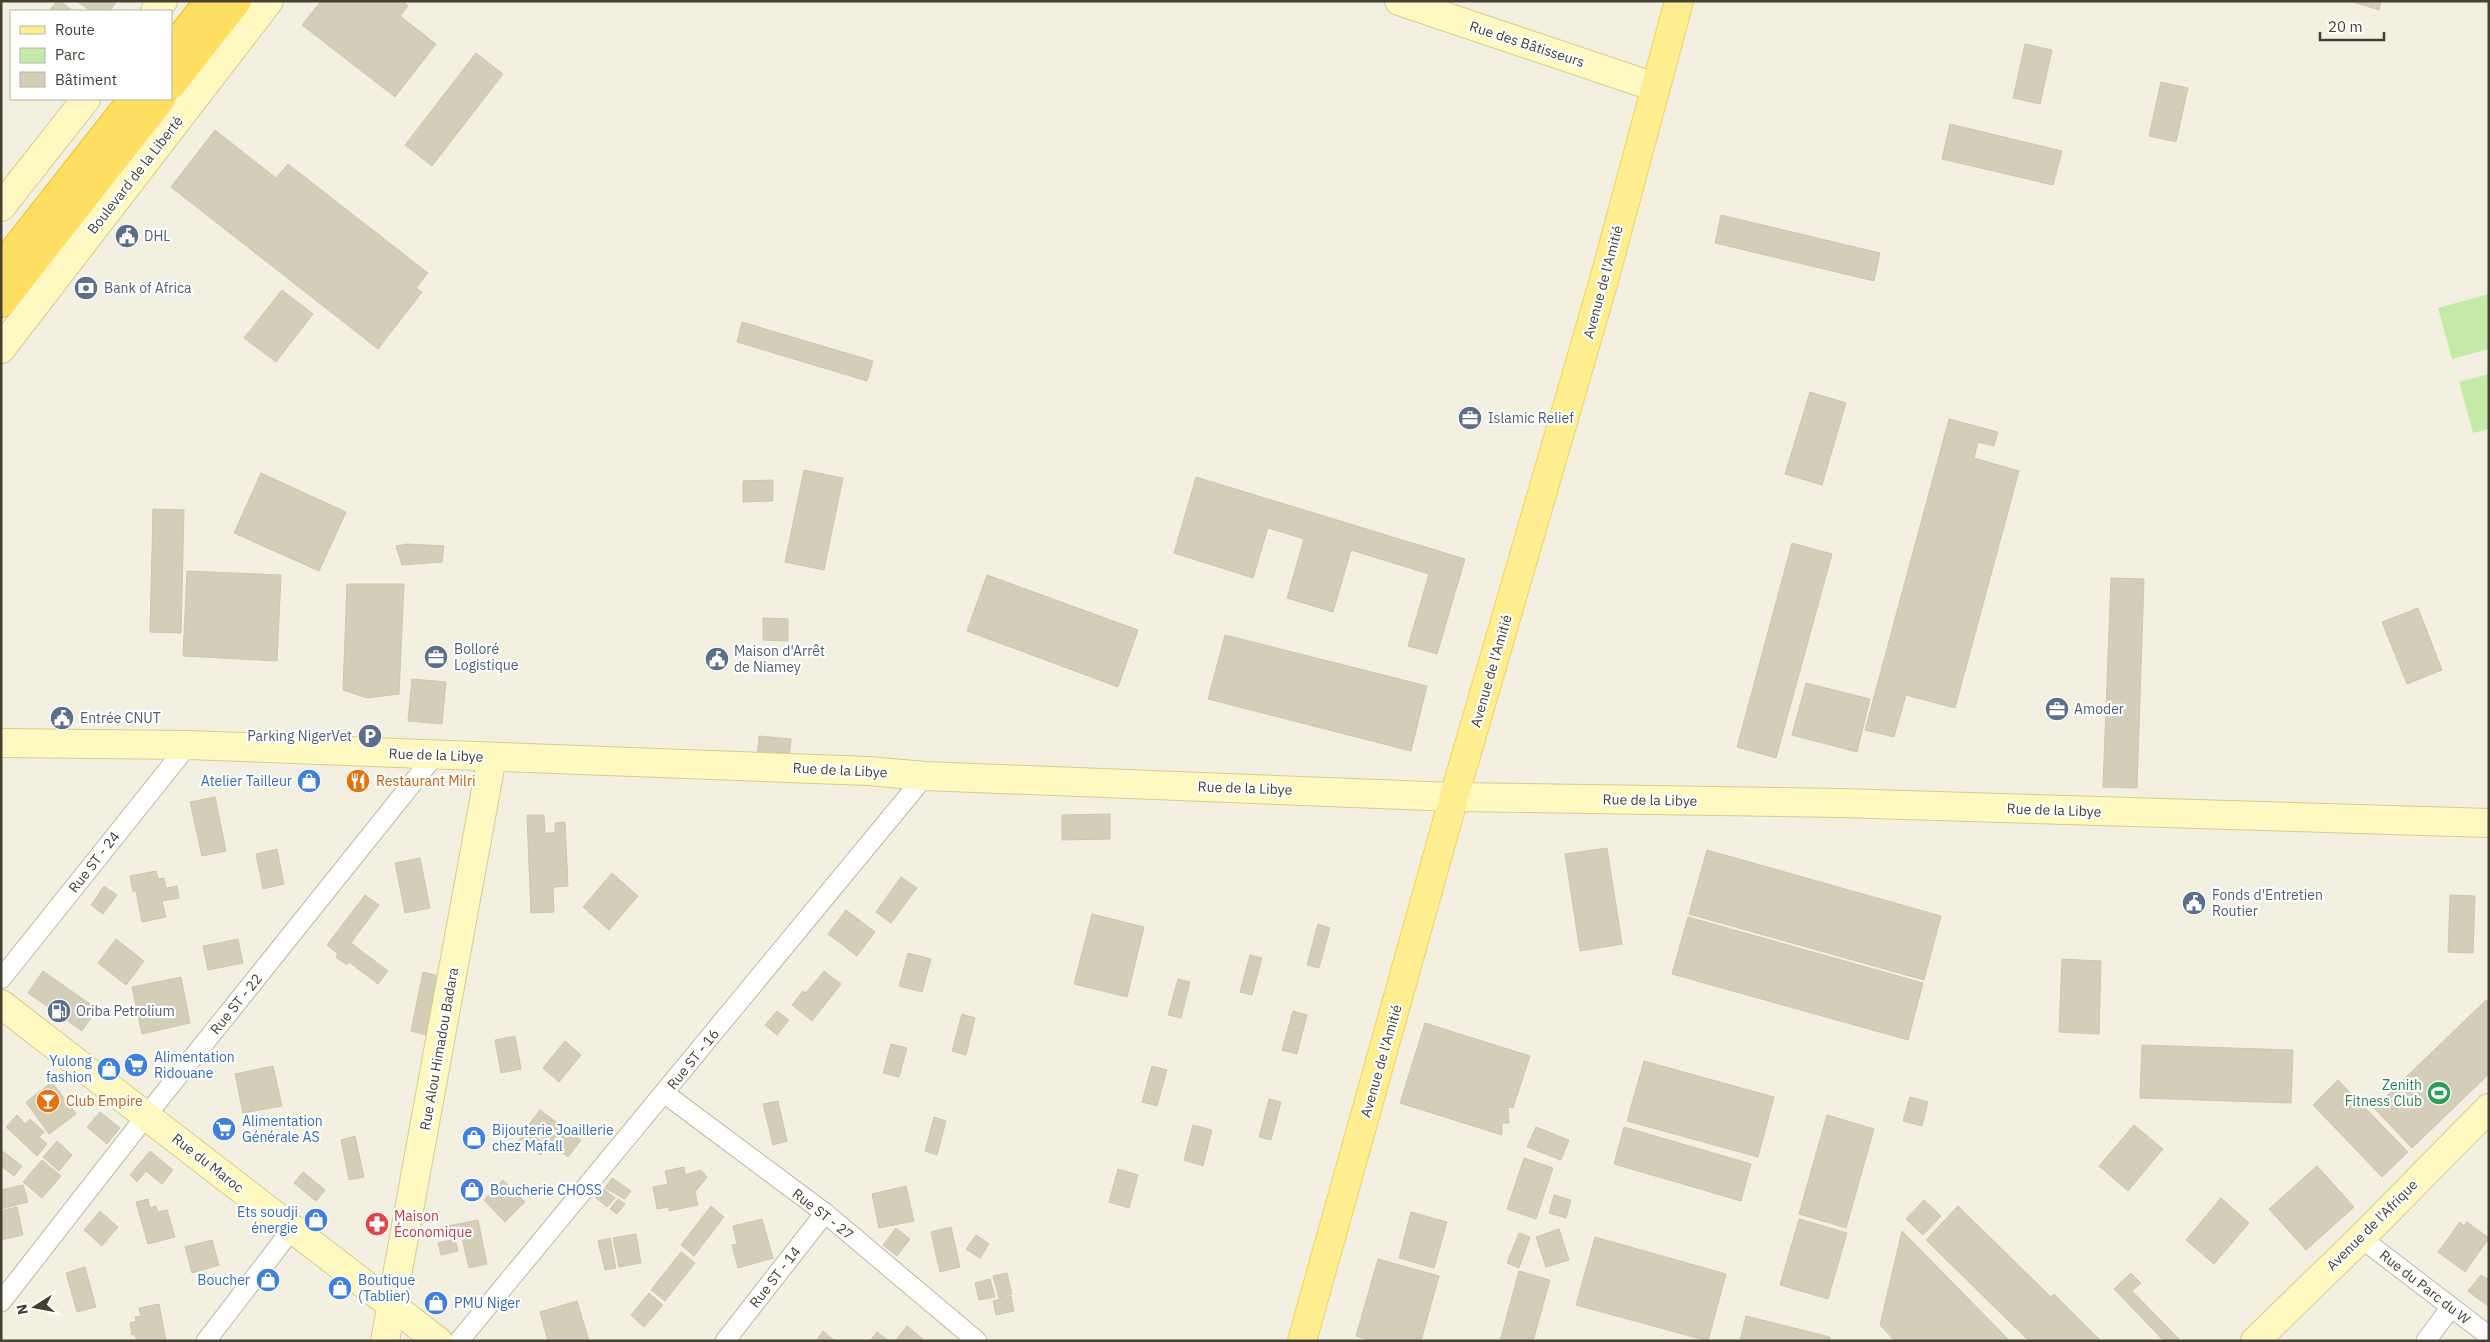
<svg xmlns="http://www.w3.org/2000/svg" width="2490" height="1342" font-family="'IBM Plex Sans',sans-serif">
	<style>
		.green { fill: #c3eba7 }
		.building { fill: #d4cdb7; stroke: #d0c6a9 }
		.lines { fill: none; stroke-linecap: round; stroke-linejoin: round }
		.street-casing { stroke: #beb9a4; stroke-width: 21 }
		.secondary-casing { stroke: #d6cd8d; stroke-width: 30 }
		.primary-casing { stroke: #edd356; stroke-width: 30 }
		.highway-casing { stroke: #e9bb25; stroke-width: 30 }
		.street { stroke: #fff; stroke-width: 19 }
		.secondary { stroke: #fff8c0; stroke-width: 28 }
		.primary { stroke: #ffee8f; stroke-width: 28 }
		.highway { stroke: #ffdf61; stroke-width: 28 }
		.labels { text-anchor: middle; stroke-width: 4.5; stroke-linejoin: round; paint-order: stroke }
		.street-label { font-size: 14px; fill: #444032; stroke: #fff }
		.service-label { font-size: 14px; fill: #4e5e75; stroke: #fff; text-anchor: start }
		.shop-label { font-size: 14px; fill: #366cbe; stroke: #fff; text-anchor: start }
		.food-label { font-size: 14px; fill: #c56008; stroke: #fff; text-anchor: start }
		.leisure-label { font-size: 14px; fill: #27864d; stroke: #fff; text-anchor: end }
		.health-label { font-size: 14px; fill: #be3a42; stroke: #fff; text-anchor: start }
	</style>
	<rect width="100%" height="100%" fill="#f3f0e2"/>
	<g class="green">
		<polygon points="2489,294 2489,349 2452,359 2438,308"/>
		<polygon points="2489,374 2489,429 2473,433 2459,382"/>
	</g>
	<g class="building">
		<polygon points="57,1 60,1 73,11 49,11"/>
		<polygon points="76,1 117,1 110,11 91,11"/>
		<polygon points="321,1 403,1 408,6 400,16 436,44 395,97 302,25"/>
		<polygon points="2350,1 2381,1 2379,10"/>
		<polygon points="2025,44 2052,50 2040,104 2013,98"/>
		<polygon points="476,53 503,74 432,166 405,145"/>
		<polygon points="2161,82 2188,88 2176,142 2149,136"/>
		<polygon points="1950,124 2062,151 2053,185 1942,159"/>
		<polygon points="215,130 276,178 288,164 428,273 416,288 422,292 378,349 171,187"/>
		<polygon points="1721,215 1880,253 1874,281 1715,243"/>
		<polygon points="282,290 313,314 276,362 244,338"/>
		<polygon points="742,322 873,361 867,381 737,342"/>
		<polygon points="1810,392 1846,403 1822,485 1785,474"/>
		<polygon points="1949,419 1998,432 1994,446 1978,442 1974,458 2019,471 1955,708 1906,695 1894,737 1865,730"/>
		<polygon points="804,470 843,478 824,570 785,562"/>
		<polygon points="261,473 346,512 319,571 234,533"/>
		<polygon points="1196,477 1465,559 1437,654 1408,646 1429,574 1351,550 1333,612 1287,598 1304,539 1268,528 1253,578 1174,553"/>
		<polygon points="773,480 773,501 743,502 743,481"/>
		<polygon points="153,509 184,510 181,633 150,632"/>
		<polygon points="1792,543 1832,554 1776,758 1737,747"/>
		<polygon points="407,544 444,546 442,562 402,565 396,546"/>
		<polygon points="187,571 281,575 277,661 183,656"/>
		<polygon points="987,575 1138,630 1118,687 967,631"/>
		<polygon points="2111,578 2144,579 2137,788 2103,787"/>
		<polygon points="347,584 404,584 399,694 367,698 343,690"/>
		<polygon points="2418,608 2442,670 2407,684 2382,622"/>
		<polygon points="763,618 788,619 788,641 763,640"/>
		<polygon points="1225,635 1427,686 1411,751 1208,699"/>
		<polygon points="412,679 446,682 442,724 408,721"/>
		<polygon points="1806,683 1870,699 1857,752 1792,735"/>
		<polygon points="759,736 791,739 789,761 757,758"/>
		<polygon points="215,797 226,851 202,856 190,802"/>
		<polygon points="1110,814 1110,839 1062,840 1062,815"/>
		<polygon points="527,815 544,815 545,833 555,833 555,823 565,822 568,886 553,887 554,912 531,913"/>
		<polygon points="1607,848 1622,944 1580,951 1565,854"/>
		<polygon points="277,849 284,884 263,889 256,854"/>
		<polygon points="1707,850 1941,916 1924,980 1689,914"/>
		<polygon points="420,858 430,908 405,913 395,863"/>
		<polygon points="156,871 158,879 164,878 166,888 177,886 179,898 162,901 166,917 142,922 136,891 133,892 130,876"/>
		<polygon points="612,873 638,896 609,930 583,907"/>
		<polygon points="901,877 917,888 891,923 876,912"/>
		<polygon points="104,886 117,895 103,914 91,905"/>
		<polygon points="365,895 379,905 351,943 388,971 378,984 349,962 347,965 336,957 338,954 327,945"/>
		<polygon points="2450,895 2475,896 2473,953 2448,952"/>
		<polygon points="846,910 875,932 857,956 828,934"/>
		<polygon points="1092,914 1144,927 1127,997 1074,984"/>
		<polygon points="1688,917 1923,983 1908,1040 1672,974"/>
		<polygon points="1318,924 1330,928 1319,968 1307,965"/>
		<polygon points="116,939 144,961 126,985 98,963"/>
		<polygon points="238,939 243,963 208,970 203,946"/>
		<polygon points="908,953 931,959 922,992 899,986"/>
		<polygon points="1250,955 1262,958 1252,995 1240,992"/>
		<polygon points="2062,959 2101,961 2099,1034 2059,1032"/>
		<polygon points="43,971 97,1009 82,1031 28,993"/>
		<polygon points="824,971 841,984 812,1021 792,1005 803,991 806,993"/>
		<polygon points="423,972 439,976 426,1035 411,1031"/>
		<polygon points="181,977 190,1023 142,1034 132,987"/>
		<polygon points="1178,979 1190,982 1181,1018 1168,1015"/>
		<polygon points="2486,1000 2489,1003 2489,1074 2412,1148 2374,1108"/>
		<polygon points="777,1011 789,1020 777,1035 765,1025"/>
		<polygon points="1293,1011 1307,1015 1297,1054 1282,1050"/>
		<polygon points="962,1014 975,1018 966,1055 952,1051"/>
		<polygon points="1425,1023 1530,1056 1513,1108 1508,1107 1509,1123 1502,1123 1502,1135 1400,1103"/>
		<polygon points="515,1036 521,1069 501,1073 495,1040"/>
		<polygon points="565,1041 581,1055 559,1082 543,1068"/>
		<polygon points="891,1044 907,1048 899,1077 883,1073"/>
		<polygon points="2142,1045 2293,1050 2291,1103 2140,1098"/>
		<polygon points="1644,1061 1774,1097 1758,1157 1627,1121"/>
		<polygon points="273,1066 282,1106 243,1113 235,1074"/>
		<polygon points="1152,1066 1167,1070 1157,1106 1142,1102"/>
		<polygon points="2338,1080 2408,1152 2382,1177 2313,1105"/>
		<polygon points="52,1082 76,1114 49,1134 26,1102"/>
		<polygon points="1910,1097 1928,1102 1922,1126 1903,1121"/>
		<polygon points="1269,1099 1281,1102 1271,1140 1259,1137"/>
		<polygon points="778,1101 787,1141 773,1145 763,1104"/>
		<polygon points="540,1110 581,1140 568,1157 527,1127"/>
		<polygon points="100,1112 120,1128 107,1144 87,1127"/>
		<polygon points="17,1115 25,1124 30,1119 44,1132 39,1137 47,1144 37,1156 6,1127"/>
		<polygon points="1827,1115 1874,1129 1846,1228 1799,1214"/>
		<polygon points="934,1117 946,1121 937,1155 925,1151"/>
		<polygon points="1193,1125 1212,1130 1203,1166 1184,1160"/>
		<polygon points="2134,1125 2163,1149 2128,1191 2099,1166"/>
		<polygon points="1536,1127 1569,1140 1561,1160 1527,1147"/>
		<polygon points="1624,1127 1751,1164 1741,1201 1614,1164"/>
		<polygon points="526,1130 547,1145 541,1155 519,1140"/>
		<polygon points="355,1136 364,1177 349,1180 341,1140"/>
		<polygon points="57,1141 72,1155 59,1171 43,1157"/>
		<polygon points="1,1150 22,1166 14,1176 1,1166"/>
		<polygon points="150,1151 173,1170 162,1184 146,1171 137,1182 130,1175"/>
		<polygon points="1524,1158 1553,1168 1536,1219 1507,1209"/>
		<polygon points="42,1160 61,1176 42,1198 23,1182"/>
		<polygon points="2317,1166 2354,1207 2306,1250 2269,1209"/>
		<polygon points="684,1167 685,1175 701,1170 707,1177 695,1192 698,1205 669,1211 669,1207 657,1209 653,1187 668,1184 665,1171"/>
		<polygon points="1118,1169 1138,1175 1129,1208 1109,1202"/>
		<polygon points="303,1172 325,1190 316,1201 294,1183"/>
		<polygon points="612,1178 631,1191 625,1199 605,1188"/>
		<polygon points="503,1180 525,1202 505,1222 484,1200"/>
		<polygon points="23,1185 28,1202 1,1209 1,1190"/>
		<polygon points="906,1186 914,1221 879,1228 872,1194"/>
		<polygon points="604,1189 615,1198 607,1207 596,1198"/>
		<polygon points="1554,1195 1571,1200 1566,1218 1549,1213"/>
		<polygon points="2221,1198 2249,1223 2214,1264 2186,1240"/>
		<polygon points="148,1199 150,1208 156,1206 158,1212 167,1210 175,1237 148,1244 136,1202"/>
		<polygon points="618,1199 625,1204 617,1214 610,1209"/>
		<polygon points="1924,1200 1941,1216 1923,1235 1906,1219"/>
		<polygon points="711,1206 724,1217 694,1256 681,1245"/>
		<polygon points="1958,1206 2051,1297 2054,1294 2101,1341 2029,1341 1926,1240"/>
		<polygon points="17,1207 23,1235 1,1240 1,1211"/>
		<polygon points="100,1211 118,1227 102,1246 84,1230"/>
		<polygon points="1411,1212 1447,1222 1434,1268 1399,1258"/>
		<polygon points="762,1219 773,1258 738,1268 732,1245 737,1244 733,1226"/>
		<polygon points="1799,1219 1847,1233 1828,1299 1780,1285"/>
		<polygon points="478,1220 487,1264 469,1268 462,1238 455,1239 458,1251 441,1255 438,1243 451,1240 448,1226"/>
		<polygon points="2460,1222 2464,1226 2467,1222 2489,1238 2465,1272 2438,1252"/>
		<polygon points="951,1227 960,1267 940,1272 931,1232"/>
		<polygon points="896,1228 910,1239 897,1256 883,1245"/>
		<polygon points="1559,1229 1569,1260 1546,1267 1536,1237"/>
		<polygon points="1902,1231 2010,1341 1895,1341 1880,1325"/>
		<polygon points="1519,1233 1530,1237 1519,1268 1507,1263"/>
		<polygon points="636,1234 641,1263 619,1267 613,1238"/>
		<polygon points="976,1235 989,1244 980,1258 966,1249"/>
		<polygon points="1595,1237 1726,1274 1708,1341 1576,1305"/>
		<polygon points="610,1238 616,1268 605,1270 598,1241"/>
		<polygon points="212,1240 219,1265 192,1273 185,1247"/>
		<polygon points="681,1252 695,1263 665,1301 651,1290"/>
		<polygon points="1378,1259 1439,1276 1421,1341 1373,1341 1356,1336"/>
		<polygon points="85,1267 96,1307 77,1312 66,1273"/>
		<polygon points="1519,1271 1550,1280 1533,1341 1500,1341"/>
		<polygon points="1007,1273 1012,1294 999,1298 993,1276"/>
		<polygon points="2131,1273 2141,1283 2132,1291 2179,1339 2178,1341 2164,1341 2114,1289"/>
		<polygon points="2481,1275 2487,1279 2489,1277 2489,1307 2468,1291"/>
		<polygon points="990,1279 995,1297 979,1300 975,1283"/>
		<polygon points="649,1293 663,1305 644,1327 631,1315"/>
		<polygon points="1011,1296 1014,1311 996,1315 993,1301"/>
		<polygon points="577,1301 589,1341 548,1341 540,1312"/>
		<polygon points="159,1304 166,1341 137,1341 135,1334 132,1335 130,1323 136,1321 135,1317 141,1316 139,1308"/>
		<polygon points="1746,1316 1830,1337 1830,1341 1740,1341"/>
		<polygon points="907,1326 925,1341 895,1341"/>
		<polygon points="823,1331 835,1341 816,1341"/>
		<polygon points="877,1332 889,1341 870,1341"/>
	</g>
	<g class="lines">
		<g class="street-casing">
			<g id="street">
				<polyline points="1,979 188,745"/>
				<polyline points="664,1093 825,1213 977,1341"/>
				<polyline points="2361,1238 2489,1336"/>
				<polyline points="1,1302 146,1116 435,755"/>
				<polyline points="206,1341 292,1229"/>
				<polyline points="459,1341 925,776"/>
				<polyline points="725,1341 825,1213"/>
				<polyline points="2426,1341 2451,1307"/>
			</g>
		</g>
		<g class="secondary-casing">
			<g id="secondary">
				<polyline points="1399,1 1655,87"/>
				<polyline points="155,11 163,1"/>
				<polyline points="1,207 86,99"/>
				<polyline points="1,349 269,1"/>
				<polyline points="1,743 188,745 868,771 925,776 1454,797 1840,803 2489,823"/>
				<polyline points="1,1004 438,1341"/>
				<polyline points="385,1341 492,757"/>
				<polyline points="2255,1341 2361,1238 2489,1108"/>
			</g>
		</g>
		<g class="primary-casing">
			<polyline id="primary" points="1302,1341 1454,797 1604,280 1679,1"/>
		</g>
		<g class="highway-casing">
			<g id="highway">
				<polyline points="171,50 209,1"/>
				<polyline points="171,85 237,1"/>
				<polyline points="1,267 133,99"/>
				<polyline points="1,303 161,99"/>
			</g>
		</g>
		<use href="#street" class="street"/>
		<use href="#secondary" class="secondary"/>
		<use href="#primary" class="primary"/>
		<use href="#highway" class="highway"/>
	</g>
	<defs>
		<g id="civic-disc" transform="scale(1.25)"><circle r="9.5" fill="#5c6f8a" stroke="#fff"/><path d="M-.6-6.5H3V-4.5H.6V-3L4-1V1h2V6H-6V1h2V-1L-.6-3ZM-1.2 2.5V6h2.4V2.5Z" fill="#fff"/></g>
		<g id="bank-disc" transform="scale(1.25)"><circle r="9.5" fill="#5c6f8a" stroke="#fff"/><path d="M-6-4H6V4H-6ZM0-2.3a2.3 2.3 0 1 0 0 4.6a2.3 2.3 0 1 0 0-4.6Z" fill="#fff"/></g>
		<g id="office-disc" transform="scale(1.25)"><circle r="9.5" fill="#5c6f8a" stroke="#fff"/><path d="M-6-3h4V-5.5h4V-3h4V5H-6ZM-1-4.5V-3h2v-1.5ZM-6 0V1H6V0Z" fill="#fff"/></g>
		<g id="parking-disc" transform="scale(1.25)"><circle r="9.5" fill="#5c6f8a" stroke="#fff"/><path d="M-3.5-5.5H1a3.5 3.5 0 0 1 0 7H-1V5.5H-3.5ZM-1-3.4V-.6H.8a1.4 1.4 0 0 0 0-2.8Z" fill="#fff"/></g>
		<g id="shop-disc" transform="scale(1.25)"><circle r="9.5" fill="#3f7fe0" stroke="#fff"/><path d="M-5-2.5h2.3a2.7 3.5 0 0 1 5.4 0H5L5.5 6h-11ZM-1.5-2.5h3a1.5 2.3 0 0 0-3 0Z" fill="#fff"/></g>
		<g id="restaurant-disc" transform="scale(1.25)"><circle r="9.5" fill="#e8710a" stroke="#fff"/><path d="M-5-6h1v4h1v-4h1v4h1v-4h1v5L-1.5 .5V6h-2V.5L-5-1ZM5-6V6H3V1.5H1.5Q1.5-4 5-6Z" fill="#fff"/></g>
		<g id="fuel-disc" transform="scale(1.25)"><circle r="9.5" fill="#5c6f8a" stroke="#fff"/><path d="M-5.5-6h7V0h2V4h1.3V-2.5L3-4.5l.8-.8L6-3V5H2.5V1h-1V6h-7ZM-4.2-4.7v3.2H.2V-4.7Z" fill="#fff"/></g>
		<g id="supermarket-disc" transform="scale(1.25)"><circle r="9.5" fill="#3f7fe0" stroke="#fff"/><path d="M-6-5.5h2.5l.6 2H6L4.5 2H-2.5L-4.4-4H-6ZM-1.5 3.2a1.3 1.3 0 1 0 .1 0ZM3 3.2a1.3 1.3 0 1 0 .1 0Z" fill="#fff"/></g>
		<g id="stadium-disc" transform="scale(1.25)"><circle r="9.5" fill="#2e9e5b" stroke="#fff"/><path d="M0-5a6.5 5 0 1 0 0 10a6.5 5 0 1 0 0-10ZM-3.5-1.8h7v3.6h-7Z" fill="#fff"/></g>
		<g id="bar-disc" transform="scale(1.25)"><circle r="9.5" fill="#e8710a" stroke="#fff"/><path d="M-6-5H6L.8 .8V4.5H3.5V6h-7V4.5H-.8V.8Z" fill="#fff"/></g>
		<g id="pharmacy-disc" transform="scale(1.25)"><circle r="9.5" fill="#e0444e" stroke="#fff"/><path d="M-2-6h4v4h4v4h-4v4h-4v-4h-4v-4h4Z" fill="#fff"/></g>
	</defs>
	<g fill-rule="evenodd">
		<use href="#civic-disc" x="127" y="236"/>
		<use href="#bank-disc" x="86" y="288"/>
		<use href="#office-disc" x="1470" y="418"/>
		<use href="#office-disc" x="436" y="657"/>
		<use href="#civic-disc" x="717" y="659"/>
		<use href="#office-disc" x="2057" y="709"/>
		<use href="#civic-disc" x="62" y="718"/>
		<use href="#parking-disc" x="370" y="736"/>
		<use href="#shop-disc" x="309" y="781"/>
		<use href="#restaurant-disc" x="358" y="781"/>
		<use href="#civic-disc" x="2194" y="903"/>
		<use href="#fuel-disc" x="59" y="1011"/>
		<use href="#supermarket-disc" x="136" y="1065"/>
		<use href="#shop-disc" x="109" y="1069"/>
		<use href="#stadium-disc" x="2439" y="1093"/>
		<use href="#bar-disc" x="48" y="1101"/>
		<use href="#supermarket-disc" x="224" y="1129"/>
		<use href="#shop-disc" x="474" y="1138"/>
		<use href="#shop-disc" x="472" y="1190"/>
		<use href="#shop-disc" x="316" y="1220"/>
		<use href="#pharmacy-disc" x="377" y="1224"/>
		<use href="#shop-disc" x="268" y="1280"/>
		<use href="#shop-disc" x="340" y="1288"/>
		<use href="#shop-disc" x="436" y="1303"/>
	</g>
	<g class="labels">
		<g class="street-label">
			<text transform="translate(1527 44) rotate(18)" y="5">Rue des Bâtisseurs</text>
			<text transform="translate(135 175) rotate(-52)" y="5">Boulevard de la Liberté</text>
			<text transform="translate(1603 282) rotate(-75)" y="5">Avenue de l'Amitié</text>
			<text transform="translate(1491 671) rotate(-74)" y="5">Avenue de l'Amitié</text>
			<text transform="translate(436 755) rotate(2)" y="5">Rue de la Libye</text>
			<text transform="translate(840 770) rotate(3)" y="5">Rue de la Libye</text>
			<text transform="translate(1245 788) rotate(2)" y="5">Rue de la Libye</text>
			<text transform="translate(1650 800) rotate(1)" y="5">Rue de la Libye</text>
			<text transform="translate(2054 810) rotate(2)" y="5">Rue de la Libye</text>
			<text transform="translate(94 862) rotate(-52)" y="5">Rue ST - 24</text>
			<text transform="translate(236 1004) rotate(-51)" y="5">Rue ST - 22</text>
			<text transform="translate(439 1049) rotate(-80)" y="5">Rue Alou Himadou Badara</text>
			<text transform="translate(693 1059) rotate(-51)" y="5">Rue ST - 16</text>
			<text transform="translate(1381 1061) rotate(-74)" y="5">Avenue de l'Amitié</text>
			<text transform="translate(208 1163) rotate(38)" y="5">Rue du Maroc</text>
			<text transform="translate(823 1214) rotate(38)" y="5">Rue ST - 27</text>
			<text transform="translate(2372 1225) rotate(-45)" y="5">Avenue de l'Afrique</text>
			<text transform="translate(775 1277) rotate(-52)" y="5">Rue ST - 14</text>
			<text transform="translate(2425 1287) rotate(38)" y="5">Rue du Parc du W</text>
		</g>
		<g class="service-label">
			<text x="144" y="241">DHL</text>
			<text x="104" y="293">Bank of Africa</text>
			<text x="1488" y="423">Islamic Relief</text>
			<text x="454" y="654">Bolloré<tspan x="454" dy="16">Logistique</tspan></text>
			<text x="734" y="656">Maison d'Arrêt<tspan x="734" dy="16">de Niamey</tspan></text>
			<text x="2074" y="714">Amoder</text>
			<text x="80" y="723">Entrée CNUT</text>
			<text x="352" y="741" text-anchor="end">Parking NigerVet</text>
			<text x="2212" y="900">Fonds d'Entretien<tspan x="2212" dy="16">Routier</tspan></text>
			<text x="76" y="1016">Oriba Petrolium</text>
		</g>
		<g class="shop-label">
			<text x="292" y="786" text-anchor="end">Atelier Tailleur</text>
			<text x="154" y="1062">Alimentation<tspan x="154" dy="16">Ridouane</tspan></text>
			<text x="92" y="1066" text-anchor="end">Yulong<tspan x="92" dy="16">fashion</tspan></text>
			<text x="242" y="1126">Alimentation<tspan x="242" dy="16">Générale AS</tspan></text>
			<text x="492" y="1135">Bijouterie Joaillerie<tspan x="492" dy="16">chez Mafall</tspan></text>
			<text x="490" y="1195">Boucherie CHOSS</text>
			<text x="298" y="1217" text-anchor="end">Ets soudji<tspan x="298" dy="16">énergie</tspan></text>
			<text x="250" y="1285" text-anchor="end">Boucher</text>
			<text x="358" y="1285">Boutique<tspan x="358" dy="16">(Tablier)</tspan></text>
			<text x="454" y="1308">PMU Niger</text>
		</g>
		<g class="food-label">
			<text x="376" y="786">Restaurant Milri</text>
			<text x="66" y="1106">Club Empire</text>
		</g>
		<g class="leisure-label">
			<text x="2422" y="1090">Zenith<tspan x="2422" dy="16">Fitness Club</tspan></text>
		</g>
		<g class="health-label">
			<text x="394" y="1221">Maison<tspan x="394" dy="16">Économique</tspan></text>
		</g>
	</g>
	<rect width="2490" height="1342" fill="none" stroke="#444032" stroke-width="5"/>
	<rect x="10" y="10" width="162" height="90" fill="#ffffff" stroke="#b4b3ad"/>
	<rect x="20" y="26" width="25" height="8" fill="#ffee8f" stroke="#b4b3ad"/>
	<text x="55" y="35" font-size="15" fill="#444032">Route</text>
	<rect x="20" y="48" width="25" height="15" fill="#c3eba7" stroke="#b4b3ad"/>
	<text x="55" y="60" font-size="15" fill="#444032">Parc</text>
	<rect x="20" y="72" width="25" height="15" fill="#d4cdb7" stroke="#b4b3ad"/>
	<text x="55" y="85" font-size="15" fill="#444032">Bâtiment</text>
	<g transform="translate(35 1307) rotate(259)" stroke="#ffffff" stroke-width="4" paint-order="stroke">
	<path d="M0-4L9 19L0 12L-9 19Z" fill="#444032"/>
	<text y="-8" font-size="14" font-weight="bold" text-anchor="middle" fill="#444032">N</text>
	</g>
	<path d="M2320 32v8h64v-8" fill="none" stroke="#444032" stroke-width="2.5"/>
	<text x="2328" y="32" font-size="15" fill="#444032" stroke="#ffffff" stroke-width="4" paint-order="stroke">20 m</text>
</svg>
